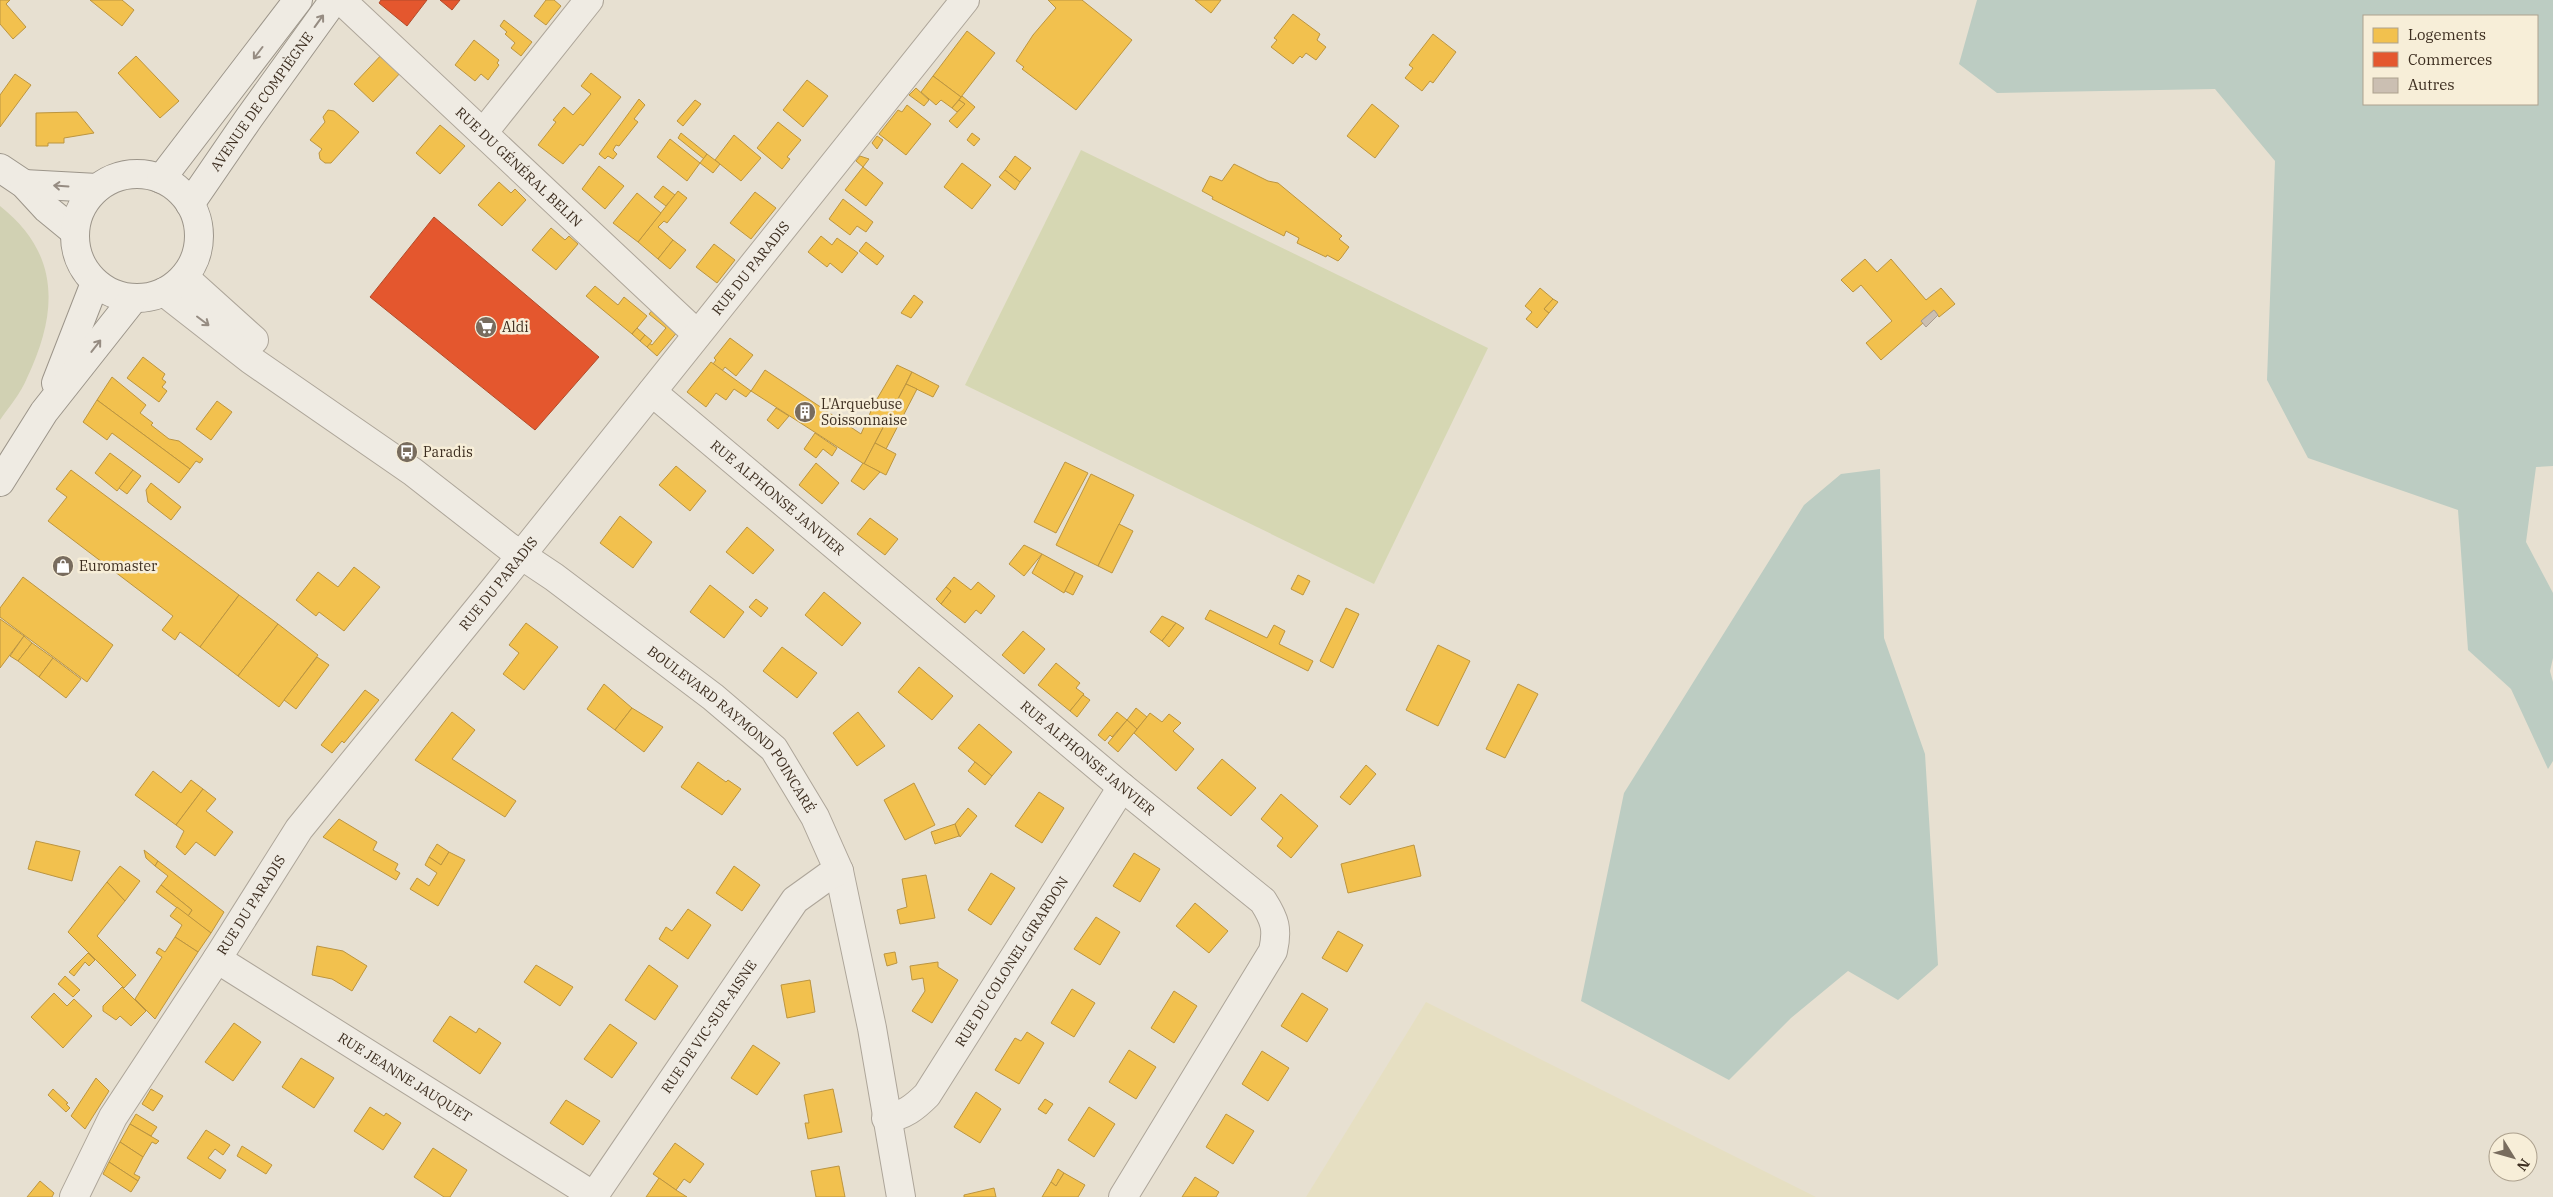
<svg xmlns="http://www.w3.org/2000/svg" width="2553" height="1197" font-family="'IBM Plex Serif',serif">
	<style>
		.farmland { fill: #e6dfc2 }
		.green { fill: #d6d7b3 }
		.cemetery { fill: #d1d1b3 }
		.water { fill: #bcccc2; fill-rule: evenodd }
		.homes { fill: #f2c14e; stroke: #bc9540 }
		.shops { fill: #e4572e; stroke: #b24b2a }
		.building { fill: #cbbfb2; stroke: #a89c90 }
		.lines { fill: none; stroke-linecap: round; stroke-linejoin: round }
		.street-casing { stroke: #ada599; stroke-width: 30 }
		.secondary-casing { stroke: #9c958a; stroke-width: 30 }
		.street { stroke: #efebe3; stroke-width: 28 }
		.secondary { stroke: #efebe3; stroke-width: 28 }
		.oneway { stroke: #968c82 }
		.labels { text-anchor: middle; stroke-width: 5; stroke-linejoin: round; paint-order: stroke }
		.street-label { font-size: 14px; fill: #3d2e20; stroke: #f7eed8 }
		.poi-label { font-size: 14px; fill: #3d2e20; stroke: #f7eed8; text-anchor: start }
	</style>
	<rect width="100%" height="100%" fill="#e7e0d1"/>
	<polygon class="farmland" points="1426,1002 1816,1197 1306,1197"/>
	<polygon class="green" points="1081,150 1488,348 1374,584 965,385"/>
	<path class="cemetery" d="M0 206C61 254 58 313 27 378 21 393 9 407 0 420Z"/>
	<g class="water">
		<path d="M1977 0H2553V466L2536 467 2526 542 2553 593V658L2550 671 2553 682V761L2548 769 2511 689 2468 650 2458 510 2308 458 2267 380 2275 161 2215 89 1997 93 1959 64ZM2364 16H2537V104H2364Z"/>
		<polygon points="1880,469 1884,638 1925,754 1938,965 1898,1000 1848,971 1791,1018 1729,1080 1581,1001 1624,793 1804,505 1841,474"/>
	</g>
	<g class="homes">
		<polygon points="0,0 10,0 6,4 26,27 13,39 0,24"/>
		<polygon points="90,0 122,0 134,10 122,26"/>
		<polygon points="546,0 554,0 561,6 546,25 534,16"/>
		<polygon points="1048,0 1082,0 1132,40 1076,110 1022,69 1024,67 1016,61 1033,35 1056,8"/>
		<polygon points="1195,0 1221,0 1211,13"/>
		<polygon points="1293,14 1320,34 1317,40 1326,47 1316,60 1306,53 1302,58 1300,56 1293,64 1271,47 1277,40 1274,38"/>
		<polygon points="504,20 532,42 521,56 511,48 515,43 505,34 507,32 500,26"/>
		<polygon points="967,31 995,53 961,97 933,76"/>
		<polygon points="1433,34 1456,52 1433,83 1430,81 1422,91 1405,78 1413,68 1409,65"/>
		<polygon points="474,40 499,60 497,63 499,65 488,80 481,74 475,81 455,65"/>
		<polygon points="384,52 403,70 373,102 354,84"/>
		<polygon points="136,56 179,101 160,118 118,73"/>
		<polygon points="591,73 621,97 583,146 580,144 563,164 538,145 556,122 553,120 564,107 573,115 591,94 581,86"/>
		<polygon points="15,74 31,85 0,127 0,95"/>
		<polygon points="933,76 961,97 952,108 941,100 936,105 921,92"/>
		<polygon points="807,80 828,96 803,127 783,110"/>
		<polygon points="916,88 929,100 924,106 909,95"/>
		<polygon points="962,96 975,107 957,128 949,121 965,104 959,100"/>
		<polygon points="639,99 645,105 634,119 638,122 619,146 616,145 613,150 617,154 613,159 608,156 605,159 599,154"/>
		<polygon points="695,100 701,104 683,126 677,121"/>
		<polygon points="959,100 965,104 957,112 952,108"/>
		<polygon points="1372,104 1399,126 1375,158 1347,136"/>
		<polygon points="907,105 931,124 906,155 879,134 898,110 902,112"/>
		<polygon points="328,110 334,111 359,132 331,163 325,163 320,159 319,153 322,149 310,140 325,122 323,117"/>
		<polygon points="77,112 94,133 64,138 64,143 48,143 48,146 36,146 36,113"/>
		<polygon points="778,122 801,140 787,157 790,159 782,169 757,148"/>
		<polygon points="440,125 465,146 440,174 416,153"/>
		<polygon points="681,133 707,154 704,159 678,138"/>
		<polygon points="972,133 980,139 974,146 967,140"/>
		<polygon points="734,135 761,158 741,181 715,160"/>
		<polygon points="877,136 883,140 877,149 872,143"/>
		<polygon points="670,139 700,163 687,181 657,157"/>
		<polygon points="707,154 720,164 713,173 700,163"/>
		<polygon points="860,156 869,159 863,167 856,161"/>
		<polygon points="1015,156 1031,168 1020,182 1005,170"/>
		<polygon points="962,163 991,185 972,209 944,187"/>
		<polygon points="1234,164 1268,181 1278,183 1342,236 1339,239 1349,247 1341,258 1338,261 1327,255 1326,257 1297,243 1299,238 1286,231 1284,236 1212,199 1213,197 1202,191 1210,176 1222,181"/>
		<polygon points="599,166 624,186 605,209 582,189"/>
		<polygon points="863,167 883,183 866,206 845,190"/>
		<polygon points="1005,170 1020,182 1015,190 999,177"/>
		<polygon points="499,182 511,193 515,189 526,200 502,226 478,205"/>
		<polygon points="663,186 675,195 666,206 654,197"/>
		<polygon points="678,191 687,198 667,223 664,221 658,227 673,240 658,259 638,242"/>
		<polygon points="755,192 776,208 751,239 730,223"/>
		<polygon points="637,193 661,213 638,242 613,223"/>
		<polygon points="843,199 873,222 866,232 857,226 850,235 829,219"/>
		<polygon points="551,228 565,240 569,236 578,244 556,270 532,250"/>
		<polygon points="821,236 832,245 837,238 858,253 842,273 830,263 827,267 808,252"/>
		<polygon points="673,240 686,250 670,269 658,259"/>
		<polygon points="866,242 884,256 877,265 859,251"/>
		<polygon points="714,244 735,260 717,283 696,267"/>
		<polygon points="1865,259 1877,272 1891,259 1926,300 1941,288 1955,304 1939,317 1934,310 1921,321 1923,323 1881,360 1866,343 1892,321 1861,285 1853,292 1841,280"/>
		<polygon points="595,286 618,305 624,297 647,316 632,334 586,296"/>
		<polygon points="1540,288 1553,299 1544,309 1549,313 1537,328 1526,319 1532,312 1525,306"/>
		<polygon points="914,295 923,302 911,318 901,313"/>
		<polygon points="1553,299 1558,302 1549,313 1544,309"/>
		<polygon points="655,307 679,330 657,356 647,347 649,343 652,345 666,328 649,314"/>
		<polygon points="637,328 645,335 640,341 632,334"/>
		<polygon points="645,335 652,341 647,347 640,341"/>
		<polygon points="730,338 753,355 736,376 725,367 722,371 713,364 716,360 714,358"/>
		<polygon points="143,357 165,374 162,379 166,382 162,387 167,391 159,402 127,378"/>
		<polygon points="711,362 751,391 746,397 734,389 726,400 716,393 706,407 687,392"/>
		<polygon points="897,365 912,372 864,464 751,391 765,370 861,434 874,404"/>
		<polygon points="912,372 939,386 933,397 906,384"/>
		<polygon points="112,377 146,405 140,413 153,423 151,425 169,439 179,441 203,459 200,463 196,461 190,469 97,400"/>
		<polygon points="906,384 917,389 886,449 875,443"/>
		<polygon points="97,400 190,469 179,483 112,433 107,440 83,422"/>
		<polygon points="217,401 232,412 211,440 196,429"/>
		<polygon points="776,408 789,416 778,429 767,420"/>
		<polygon points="815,433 837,448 832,456 823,449 816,458 804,449"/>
		<polygon points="875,443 896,454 886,475 864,464"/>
		<polygon points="110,453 133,470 117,491 95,473"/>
		<polygon points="1065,462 1088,473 1056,533 1034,522"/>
		<polygon points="816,463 839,483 822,504 799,485"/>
		<polygon points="863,463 880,472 864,490 851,481"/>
		<polygon points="676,466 706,491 690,511 659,485"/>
		<polygon points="71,470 239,595 200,647 180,632 175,640 162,630 173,616 48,521 67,497 56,489"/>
		<polygon points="133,470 141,476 127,494 119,488"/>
		<polygon points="1091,474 1134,495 1098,566 1056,545"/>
		<polygon points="151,483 181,507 171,520 148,502 146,490"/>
		<polygon points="620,516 652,542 633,568 600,543"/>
		<polygon points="870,518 898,539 885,555 857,534"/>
		<polygon points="1119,524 1133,531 1112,573 1098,566"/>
		<polygon points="747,527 774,550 753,574 726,552"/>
		<polygon points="1024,545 1042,554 1024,576 1009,564"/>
		<polygon points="1042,554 1075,572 1064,593 1032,573"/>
		<polygon points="354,567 380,587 344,631 319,612 316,616 296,600 318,572 338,587"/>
		<polygon points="1075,572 1083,576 1073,595 1065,591"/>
		<polygon points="1298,575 1310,581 1303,595 1291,589"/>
		<polygon points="23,577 113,645 87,682 0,617 0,608"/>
		<polygon points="954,577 971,590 978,582 995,596 981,614 976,610 965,623 941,604 951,591 946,587"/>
		<polygon points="710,585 744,612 724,638 690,612"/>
		<polygon points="946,587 951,591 941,604 936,599"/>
		<polygon points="824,592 861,623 842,646 805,615"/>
		<polygon points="239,595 278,624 238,676 200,647"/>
		<polygon points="756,599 768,608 761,617 749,607"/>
		<polygon points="1346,608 1359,614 1333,668 1320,661"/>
		<polygon points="1210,610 1267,638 1274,625 1285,631 1279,644 1313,661 1308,671 1205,619"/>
		<polygon points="1162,616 1176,623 1162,641 1150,632"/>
		<polygon points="0,619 24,636 0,668"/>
		<polygon points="526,623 558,647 524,690 503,674 519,653 509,645"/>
		<polygon points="1176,623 1184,628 1169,647 1162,641"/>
		<polygon points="278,624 318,655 279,707 238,676"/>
		<polygon points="1023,631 1045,649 1024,674 1002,655"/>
		<polygon points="24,636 32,643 18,661 10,656"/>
		<polygon points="32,643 53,658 39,677 18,661"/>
		<polygon points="1438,645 1470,661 1438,726 1406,710"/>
		<polygon points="782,647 817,673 797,698 763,671"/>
		<polygon points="317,657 329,665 296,709 284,700"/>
		<polygon points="53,658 81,679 66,698 39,677"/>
		<polygon points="1056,663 1080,683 1076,688 1084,694 1070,711 1038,685"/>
		<polygon points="919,667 953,696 932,720 898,692"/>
		<polygon points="604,684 632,708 615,730 587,709"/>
		<polygon points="1518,684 1538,694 1505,758 1486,749"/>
		<polygon points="365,690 379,700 344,743 342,741 332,753 321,745"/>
		<polygon points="1083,695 1090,700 1077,717 1070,711"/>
		<polygon points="632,708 663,727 644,752 615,730"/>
		<polygon points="1136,708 1147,717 1137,729 1127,720"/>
		<polygon points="452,712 475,730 452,759 516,801 505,817 415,760"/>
		<polygon points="858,712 885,746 857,766 833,733"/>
		<polygon points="1117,712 1127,720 1112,737 1110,735 1105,741 1098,735"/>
		<polygon points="1150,713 1162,722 1169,714 1181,723 1173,731 1194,749 1176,771 1134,733"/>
		<polygon points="1127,720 1137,729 1118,752 1108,743"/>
		<polygon points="979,724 1012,752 992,776 958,748"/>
		<polygon points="1222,759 1256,788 1231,816 1197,788"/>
		<polygon points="698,762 726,782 728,780 741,789 722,815 681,787"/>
		<polygon points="975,762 992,776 985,785 968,771"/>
		<polygon points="1366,765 1376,774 1350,805 1340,797"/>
		<polygon points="153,771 181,793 191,780 203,789 176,825 135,795"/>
		<polygon points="914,783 935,825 905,840 884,800"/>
		<polygon points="203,789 216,799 206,811 233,832 215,856 196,842 185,855 176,847 184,831 176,825"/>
		<polygon points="1039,792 1064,808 1042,843 1015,826"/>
		<polygon points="1281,794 1318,826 1291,858 1277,846 1283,838 1261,819"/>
		<polygon points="968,808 977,816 960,837 955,824"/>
		<polygon points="339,819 377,842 373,850 398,864 395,870 400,873 396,880 323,837"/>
		<polygon points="955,824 959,836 935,844 931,832"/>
		<polygon points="36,841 80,851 72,881 28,869"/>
		<polygon points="437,844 449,852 441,865 429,857"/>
		<polygon points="1414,845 1421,876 1348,893 1341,864"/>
		<polygon points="144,850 158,861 155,866 146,858"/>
		<polygon points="449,852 465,860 438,906 410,889 417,878 429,886 437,873 425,865 429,857 441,865"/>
		<polygon points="1134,853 1160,869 1140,902 1113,886"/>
		<polygon points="158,861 224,912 211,933 188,916 192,910 161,885 168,876 155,866"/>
		<polygon points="120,866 140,881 125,901 107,882"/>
		<polygon points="734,866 760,885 742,911 716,893"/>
		<polygon points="991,873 1015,888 991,925 968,910"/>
		<polygon points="926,875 935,918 900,924 897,910 907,907 902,879"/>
		<polygon points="107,882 125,901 97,936 136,975 124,988 68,932"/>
		<polygon points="161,885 192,910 188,916 156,892"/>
		<polygon points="1195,903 1228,931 1209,953 1176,926"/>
		<polygon points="177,907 211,933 198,952 175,937 182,925 170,916"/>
		<polygon points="688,909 711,925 688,959 659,939 666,927 672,931"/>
		<polygon points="1096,917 1120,932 1100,965 1074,949"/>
		<polygon points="1338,931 1363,945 1347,972 1322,958"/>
		<polygon points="175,937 198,952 155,1019 135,999 162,957 156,953 159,948 165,952"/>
		<polygon points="317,946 343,951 367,966 352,991 332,979 312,975"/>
		<polygon points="895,952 897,963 887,966 884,954"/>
		<polygon points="88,953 95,960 89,966 85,962 74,976 69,972"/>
		<polygon points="938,962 938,967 958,980 932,1023 912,1011 925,991 923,978 912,980 910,966"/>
		<polygon points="536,965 573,987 560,1006 524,982"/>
		<polygon points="649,965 678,986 655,1020 625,1000"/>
		<polygon points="65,976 80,990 73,997 58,984"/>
		<polygon points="810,980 815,1012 787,1018 781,985"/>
		<polygon points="122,987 146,1011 131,1026 120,1016 116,1020 103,1011 103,1006"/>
		<polygon points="1072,989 1095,1003 1074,1037 1051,1023"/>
		<polygon points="1174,991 1197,1006 1174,1043 1151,1028"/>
		<polygon points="54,993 67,1006 74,999 92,1016 63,1048 31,1017"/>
		<polygon points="1302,993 1328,1009 1307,1042 1281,1026"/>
		<polygon points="450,1016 476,1033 479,1028 501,1043 480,1074 433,1041"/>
		<polygon points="234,1023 261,1042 233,1081 205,1062"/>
		<polygon points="610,1024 637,1043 612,1078 584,1059"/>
		<polygon points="1027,1032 1044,1043 1019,1084 995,1070 1015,1038 1021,1041"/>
		<polygon points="753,1045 780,1063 757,1095 731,1078"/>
		<polygon points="1129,1050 1156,1067 1136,1099 1109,1082"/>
		<polygon points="1262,1051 1289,1068 1268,1101 1242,1084"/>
		<polygon points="301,1058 334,1078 314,1108 282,1087"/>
		<polygon points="96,1078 109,1091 85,1129 71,1116"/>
		<polygon points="53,1089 68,1103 66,1104 70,1108 66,1112 48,1095"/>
		<polygon points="151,1089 163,1096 153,1111 142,1104"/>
		<polygon points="833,1089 842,1132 808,1139 805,1123 809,1123 804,1095"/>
		<polygon points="976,1092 1001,1109 980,1143 954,1127"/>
		<polygon points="1045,1099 1053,1104 1046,1114 1038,1109"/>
		<polygon points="566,1100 600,1121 583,1145 550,1123"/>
		<polygon points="370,1107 384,1116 386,1113 401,1123 383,1150 354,1131"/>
		<polygon points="1089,1107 1115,1124 1094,1157 1068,1140"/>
		<polygon points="136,1114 157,1127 151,1136 130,1124"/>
		<polygon points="1226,1114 1254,1131 1233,1164 1206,1147"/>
		<polygon points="130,1124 159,1141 156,1144 152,1142 143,1157 120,1142"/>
		<polygon points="206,1130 230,1145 223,1155 215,1149 208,1158 226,1170 220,1179 187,1158"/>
		<polygon points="120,1142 143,1157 134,1174 140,1177 138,1181 109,1162"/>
		<polygon points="675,1143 704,1164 690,1183 684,1179 676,1190 653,1174"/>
		<polygon points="242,1146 272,1165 266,1174 237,1156"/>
		<polygon points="433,1148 467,1170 450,1197 444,1197 414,1177"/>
		<polygon points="109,1162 138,1181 131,1192 103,1174"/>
		<polygon points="839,1166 845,1197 816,1197 811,1171"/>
		<polygon points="1058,1169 1064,1173 1056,1186 1051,1182"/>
		<polygon points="1064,1173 1085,1185 1078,1197 1042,1197 1051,1182 1056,1186"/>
		<polygon points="1195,1177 1219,1192 1216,1197 1182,1197"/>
		<polygon points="659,1178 676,1190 687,1197 646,1197"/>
		<polygon points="40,1181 54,1193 52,1197 27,1197"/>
		<polygon points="994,1188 996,1197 964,1197 964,1195"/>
	</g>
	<g class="shops">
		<polygon points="381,0 427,0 407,26 379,3"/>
		<polygon points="440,0 460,0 452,10"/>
		<polygon points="434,217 599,357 535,430 370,297"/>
	</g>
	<polygon class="building" points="1934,310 1938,315 1926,327 1921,321"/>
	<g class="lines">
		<g class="street-casing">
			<g id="street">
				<path id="s1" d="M341 0 697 334"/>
				<polyline points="483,133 589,0"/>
				<polyline points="184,277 254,340"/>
				<path id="s2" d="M164 292 251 360 413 472 509 547 554 577 713 697 774 749 815 817 839 871 872 1028 901 1197"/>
				<path id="s3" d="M652 392 1122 787 1263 901C1275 920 1278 929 1273 951L1123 1197"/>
				<path id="s4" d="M217 959 594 1196"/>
				<path id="s5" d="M886 1118C904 1116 915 1107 927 1095L1122 787"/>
				<path id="s6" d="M74 1197 113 1117 217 959 299 829 495 588 965 0"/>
				<path id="s7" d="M593 1197 795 900 827 877 839 871"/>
			</g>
		</g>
		<g class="secondary-casing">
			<g id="secondary">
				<polyline points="0,168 24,184 47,209 75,232"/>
				<circle cx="137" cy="236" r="62"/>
				<polyline points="161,179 298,0"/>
				<polyline points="24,184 97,188"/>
				<path id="s8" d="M190 204 249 118 334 0"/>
				<polyline points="56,383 95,283"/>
				<polyline points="0,482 44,412 134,298"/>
			</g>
		</g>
		<use href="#street" class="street"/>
		<use href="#secondary" class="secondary"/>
	</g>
	<defs><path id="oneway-shaft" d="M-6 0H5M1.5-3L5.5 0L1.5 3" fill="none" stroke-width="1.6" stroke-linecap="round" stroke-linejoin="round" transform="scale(1.25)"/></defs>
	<g class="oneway">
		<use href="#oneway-shaft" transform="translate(319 21) rotate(-54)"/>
		<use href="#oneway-shaft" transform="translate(258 53) rotate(127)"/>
		<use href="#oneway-shaft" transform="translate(61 186) rotate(-176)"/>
		<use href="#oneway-shaft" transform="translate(203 321) rotate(37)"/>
		<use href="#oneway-shaft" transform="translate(96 346) rotate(-52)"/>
	</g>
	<defs>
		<g id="supermarket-disc" transform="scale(1.125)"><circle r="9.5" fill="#786c5e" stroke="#f7eed8"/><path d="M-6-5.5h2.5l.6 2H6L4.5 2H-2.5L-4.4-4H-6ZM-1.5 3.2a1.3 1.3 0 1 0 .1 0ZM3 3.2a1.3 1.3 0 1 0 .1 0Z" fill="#fff"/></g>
		<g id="building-disc" transform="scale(1.125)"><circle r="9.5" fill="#786c5e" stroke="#f7eed8"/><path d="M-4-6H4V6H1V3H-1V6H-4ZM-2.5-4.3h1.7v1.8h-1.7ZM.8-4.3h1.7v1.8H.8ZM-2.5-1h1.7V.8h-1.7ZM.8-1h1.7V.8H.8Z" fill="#fff"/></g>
		<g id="bus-disc" transform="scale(1.125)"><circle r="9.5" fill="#786c5e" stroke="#f7eed8"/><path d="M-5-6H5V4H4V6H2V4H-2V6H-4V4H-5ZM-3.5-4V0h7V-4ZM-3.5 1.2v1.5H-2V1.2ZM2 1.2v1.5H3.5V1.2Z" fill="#fff"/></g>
		<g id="shop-disc" transform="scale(1.125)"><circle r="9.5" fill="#786c5e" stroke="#f7eed8"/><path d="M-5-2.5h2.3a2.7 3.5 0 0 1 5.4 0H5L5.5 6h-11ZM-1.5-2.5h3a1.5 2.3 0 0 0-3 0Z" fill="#fff"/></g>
	</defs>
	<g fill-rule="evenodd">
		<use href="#supermarket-disc" x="486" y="327"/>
		<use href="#building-disc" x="805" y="412"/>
		<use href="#bus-disc" x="407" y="452"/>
		<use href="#shop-disc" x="63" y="566"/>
	</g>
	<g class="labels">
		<g class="street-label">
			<text dy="5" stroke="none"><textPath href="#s8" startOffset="125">AVENUE DE COMPIÈGNE</textPath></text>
			<text dy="5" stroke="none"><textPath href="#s1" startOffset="244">RUE DU GÉNÉRAL BELIN</textPath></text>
			<text dy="5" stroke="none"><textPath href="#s6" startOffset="1152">RUE DU PARADIS</textPath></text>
			<text dy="5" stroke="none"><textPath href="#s3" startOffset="164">RUE ALPHONSE JANVIER</textPath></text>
			<text dy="5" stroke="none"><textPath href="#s6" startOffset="748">RUE DU PARADIS</textPath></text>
			<text dy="5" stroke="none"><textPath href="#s2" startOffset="719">BOULEVARD RAYMOND POINCARÉ</textPath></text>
			<text dy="5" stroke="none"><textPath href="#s3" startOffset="569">RUE ALPHONSE JANVIER</textPath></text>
			<text dy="5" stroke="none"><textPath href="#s6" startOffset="342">RUE DU PARADIS</textPath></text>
			<text dy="5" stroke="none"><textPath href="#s5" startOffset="206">RUE DU COLONEL GIRARDON</textPath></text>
			<text dy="5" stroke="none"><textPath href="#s7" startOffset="206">RUE DE VIC-SUR-AISNE</textPath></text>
			<text dy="5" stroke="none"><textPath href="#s4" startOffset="222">RUE JEANNE JAUQUET</textPath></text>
		</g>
		<g class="poi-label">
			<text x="502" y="332">Aldi</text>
			<text x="821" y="409">L'Arquebuse<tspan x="821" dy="16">Soissonnaise</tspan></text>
			<text x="423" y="457">Paradis</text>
			<text x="79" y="571">Euromaster</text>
		</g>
	</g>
	<rect x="2363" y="15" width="175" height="90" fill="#f7eed8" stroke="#ada18e"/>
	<rect x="2373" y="28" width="25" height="15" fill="#f2c14e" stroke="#ada18e"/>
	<text x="2408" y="40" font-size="15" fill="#3d2e20">Logements</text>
	<rect x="2373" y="52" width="25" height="15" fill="#e4572e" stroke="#ada18e"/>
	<text x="2408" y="65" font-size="15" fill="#3d2e20">Commerces</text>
	<rect x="2373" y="78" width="25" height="15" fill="#cbbfb2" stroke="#ada18e"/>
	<text x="2408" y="90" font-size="15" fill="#3d2e20">Autres</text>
	<g transform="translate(2513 1157) rotate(127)"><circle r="24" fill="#f7eed8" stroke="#ada18e"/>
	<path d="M0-4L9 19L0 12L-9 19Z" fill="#786c5e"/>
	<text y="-8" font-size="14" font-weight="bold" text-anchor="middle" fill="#3d2e20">N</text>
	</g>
</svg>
